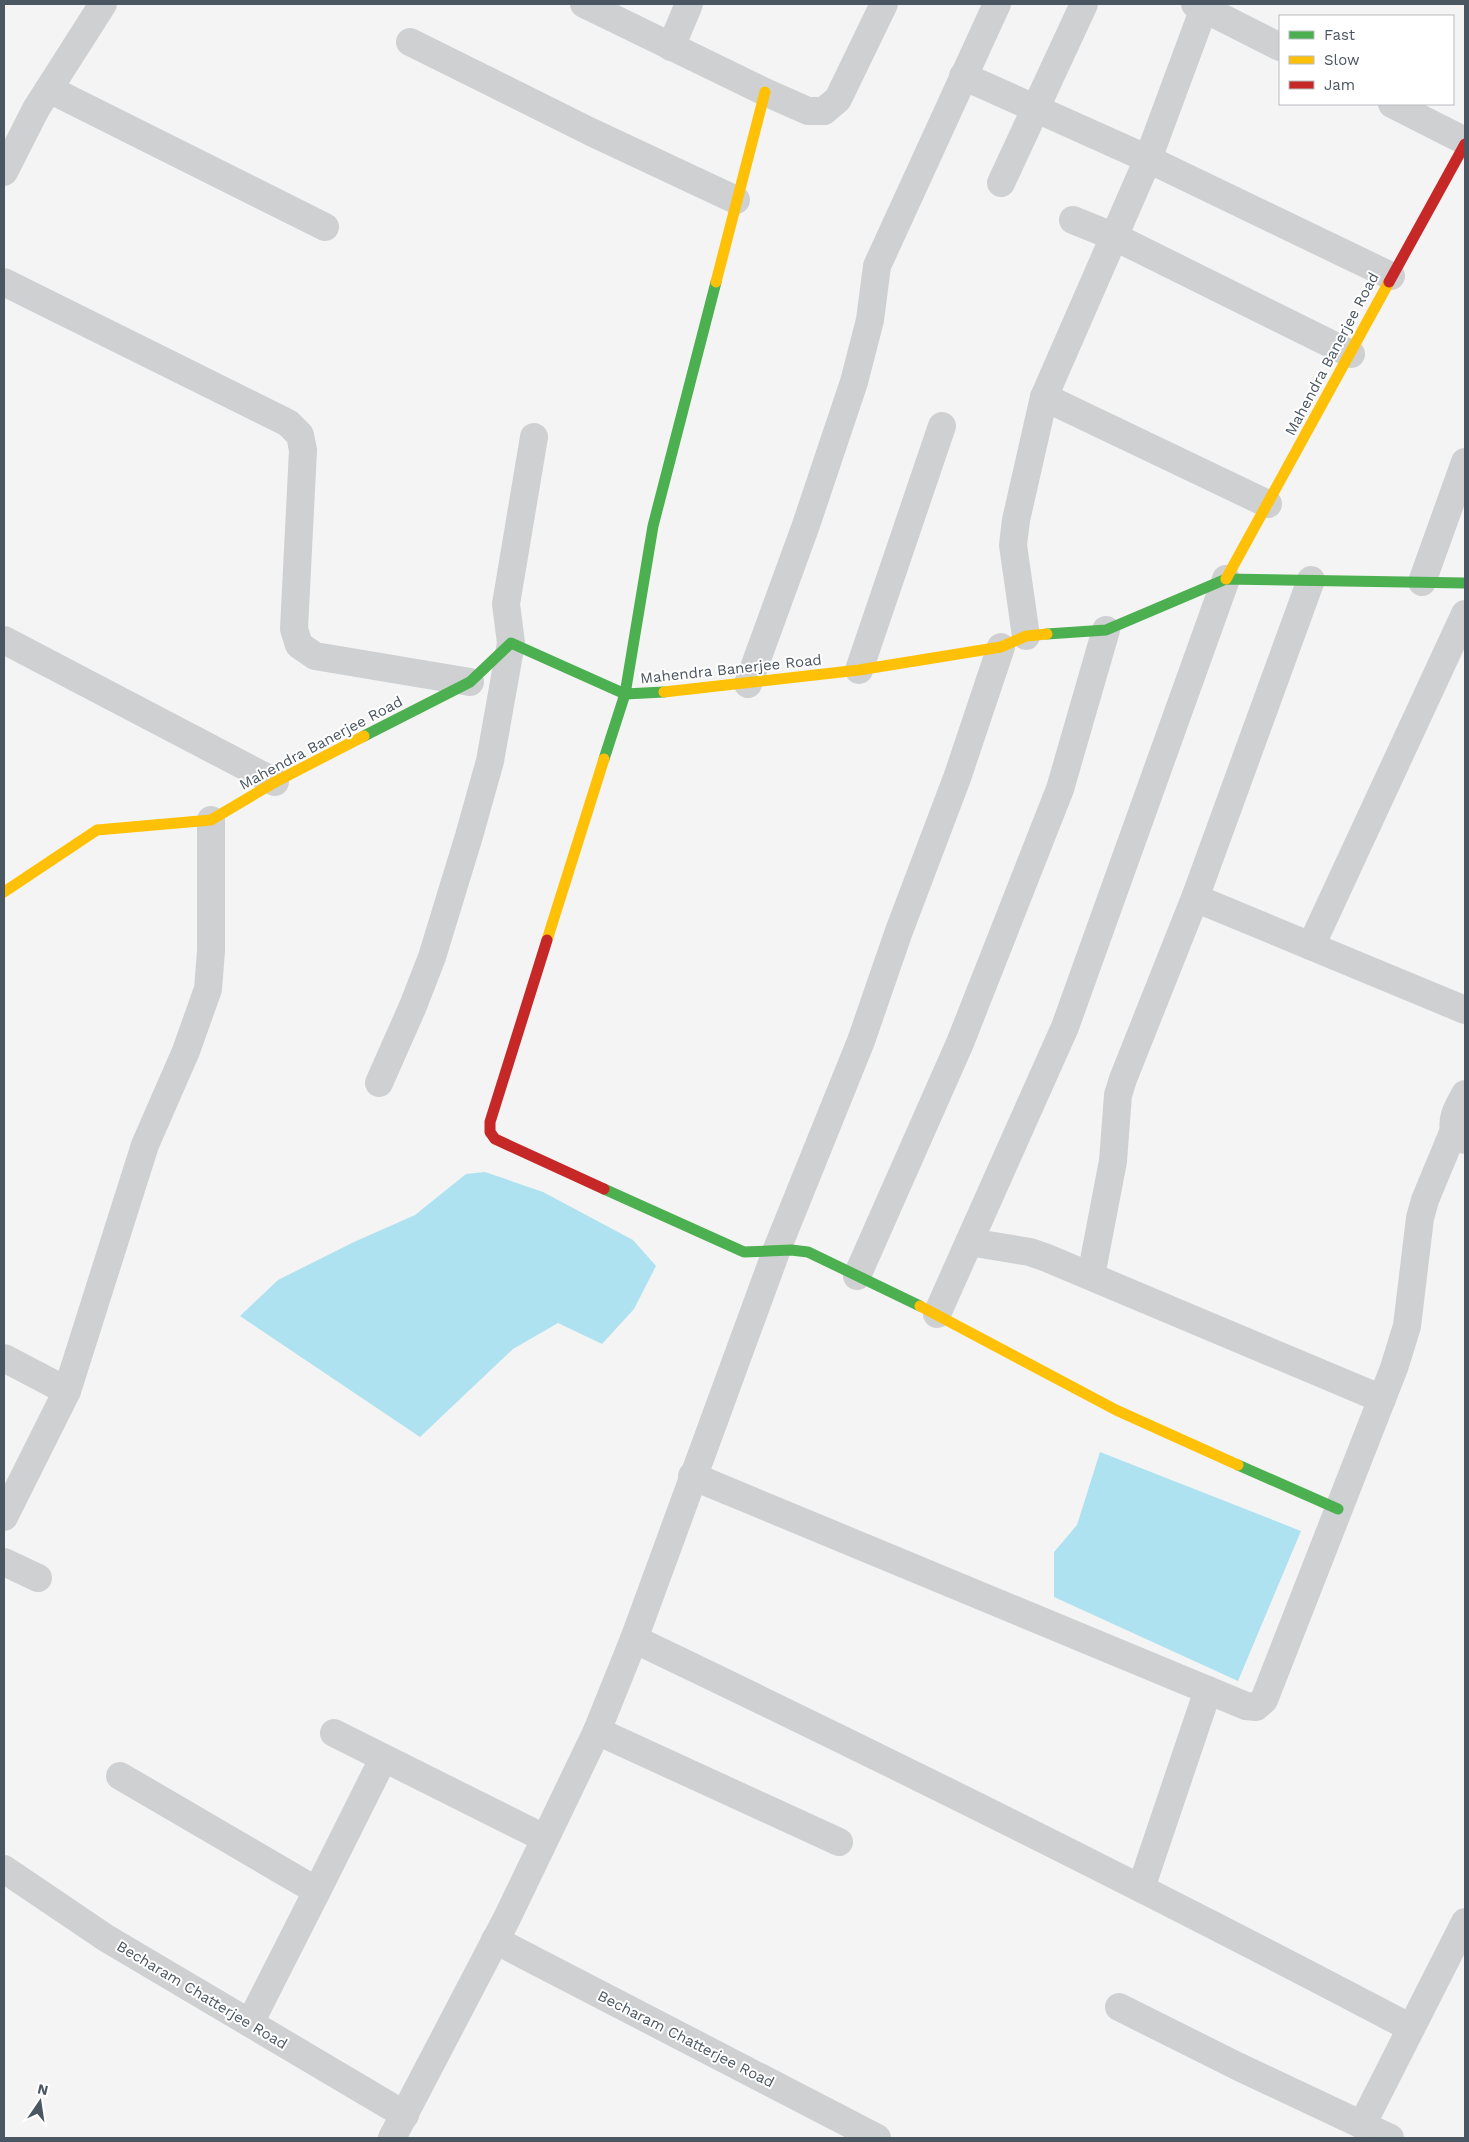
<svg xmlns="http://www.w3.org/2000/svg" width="1469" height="2142" font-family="'Work Sans',sans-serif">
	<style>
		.water { fill: #aee2f0 }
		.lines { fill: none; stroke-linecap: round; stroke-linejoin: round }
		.street { stroke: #ced0d2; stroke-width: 28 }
		.fast { stroke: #4caf50; stroke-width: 11 }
		.slow { stroke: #ffc107; stroke-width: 11 }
		.jam { stroke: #c62828; stroke-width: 11 }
		.labels { text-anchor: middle; stroke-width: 4; stroke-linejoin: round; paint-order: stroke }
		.street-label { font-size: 15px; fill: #4a5661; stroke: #fff }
	</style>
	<rect width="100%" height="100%" fill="#f4f4f4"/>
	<g class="water">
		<polygon points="485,1172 543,1192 633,1240 656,1266 634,1309 602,1344 558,1323 513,1349 420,1437 240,1316 278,1280 354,1242 415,1215 466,1174"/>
		<polygon points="1100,1452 1301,1531 1238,1681 1054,1597 1054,1552 1077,1525"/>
	</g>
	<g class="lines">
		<g class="street">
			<polyline points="584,4 765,92 808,111 824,111 838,99 884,4"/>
			<polyline points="1195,4 1280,47"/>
			<polyline points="410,42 591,132 736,200"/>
			<polyline points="671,47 689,4"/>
			<polyline points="963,76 1148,159 1391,276"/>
			<polyline points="49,89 325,227"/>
			<polyline points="1392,104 1465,141"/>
			<polyline points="4,172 36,109 103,4"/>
			<polyline points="1001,183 1084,4"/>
			<polyline points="1073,220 1115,237 1351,354"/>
			<polyline points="4,282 288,423 300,435 303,450 294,629 299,645 315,656 470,682"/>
			<polyline points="1044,397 1268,504"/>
			<polyline points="1422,582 1465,462"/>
			<polyline points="1026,636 1013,545 1016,520 1044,397 1148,159 1204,8"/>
			<polyline points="4,640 275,782"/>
			<polyline points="859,670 942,426"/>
			<polyline points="748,684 806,525 854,382 870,320 877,266 997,4"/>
			<polyline points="1195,898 1465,1010"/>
			<polyline points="1311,946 1465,614"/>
			<polyline points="379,1083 413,1006 432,957 469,836 490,761 511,643 506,604 534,437"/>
			<path d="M1465 1094C1459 1106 1451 1117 1454 1130L1465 1140"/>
			<polyline points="969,1242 1030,1252 1047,1258 1382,1399"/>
			<polyline points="857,1276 960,1043 1060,789 1106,630"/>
			<polyline points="1091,1276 1113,1161 1118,1095 1123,1079 1195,898 1311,580"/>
			<polyline points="937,1314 1065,1027 1226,579"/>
			<polyline points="4,1358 67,1391"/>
			<path d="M692 1476C877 1554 1062 1629 1246 1706L1256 1707 1264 1700 1394 1368 1407 1326 1420 1218 1425 1200 1454 1130"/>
			<polyline points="4,1517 67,1391 145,1145 186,1051 208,989 211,951 211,820"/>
			<polyline points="4,1562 38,1578"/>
			<path d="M634 1639C895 1764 1155 1893 1411 2028"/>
			<polyline points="597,1731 839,1842"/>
			<polyline points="334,1733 544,1838"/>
			<polyline points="120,1776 317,1891 383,1759"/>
			<polyline points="4,1869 106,1938 405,2115"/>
			<polyline points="1141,1888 1208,1690"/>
			<polyline points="495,1940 877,2138"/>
			<polyline points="1119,2007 1237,2066 1390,2138"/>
			<polyline points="250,2023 317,1891"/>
			<polyline points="1362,2125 1465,1922"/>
			<polyline points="392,2138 507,1918 597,1731 634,1639 777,1249 861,1041 899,931 957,778 1001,647"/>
		</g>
		<g class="fast">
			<polyline points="1047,634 1106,630 1226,579 1465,583"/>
			<polyline points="364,736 470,682 511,643 625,694 664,692"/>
			<polyline points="604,759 625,694 653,526 716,282"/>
			<polyline points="604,1189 744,1252 791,1250 808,1252 920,1306"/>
			<polyline points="1238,1465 1338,1509"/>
		</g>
		<g class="slow">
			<polyline points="716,282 765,92"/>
			<polyline points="1226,579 1389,282"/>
			<polyline points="664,692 859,670 1001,647 1026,636 1047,634"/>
			<polyline points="4,892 97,830 211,820 275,782 364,736"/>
			<polyline points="547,940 604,759"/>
			<polyline points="920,1306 1116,1410 1238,1465"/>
		</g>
		<g class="jam">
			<polyline points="1389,282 1465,144"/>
			<polyline points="547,940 490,1122 490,1132 495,1139 604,1189"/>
		</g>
	</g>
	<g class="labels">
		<g class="street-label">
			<text transform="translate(1332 354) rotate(-62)" y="5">Mahendra Banerjee Road</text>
			<text transform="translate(731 669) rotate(-6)" y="5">Mahendra Banerjee Road</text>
			<text transform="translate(321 743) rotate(-28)" y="5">Mahendra Banerjee Road</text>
			<text transform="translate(202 1995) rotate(31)" y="5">Becharam Chatterjee Road</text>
			<text transform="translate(686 2039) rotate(27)" y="5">Becharam Chatterjee Road</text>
		</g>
	</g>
	<rect width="1469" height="2142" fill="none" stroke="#4a5661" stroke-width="10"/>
	<rect x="1279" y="15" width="175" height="90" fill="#ffffff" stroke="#b7bbc0"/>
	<rect x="1289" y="31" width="25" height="8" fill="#4caf50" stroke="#b7bbc0"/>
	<text x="1324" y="40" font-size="15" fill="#4a5661">Fast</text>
	<rect x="1289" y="56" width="25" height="8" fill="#ffc107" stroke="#b7bbc0"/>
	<text x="1324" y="65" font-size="15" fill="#4a5661">Slow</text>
	<rect x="1289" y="81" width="25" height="8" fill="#c62828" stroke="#b7bbc0"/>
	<text x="1324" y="90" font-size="15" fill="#4a5661">Jam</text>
	<g transform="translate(40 2102) rotate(13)" stroke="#ffffff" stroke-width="4" paint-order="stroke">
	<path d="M0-4L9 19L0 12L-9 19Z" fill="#4a5661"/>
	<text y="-8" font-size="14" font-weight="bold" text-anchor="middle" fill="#4a5661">N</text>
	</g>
</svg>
